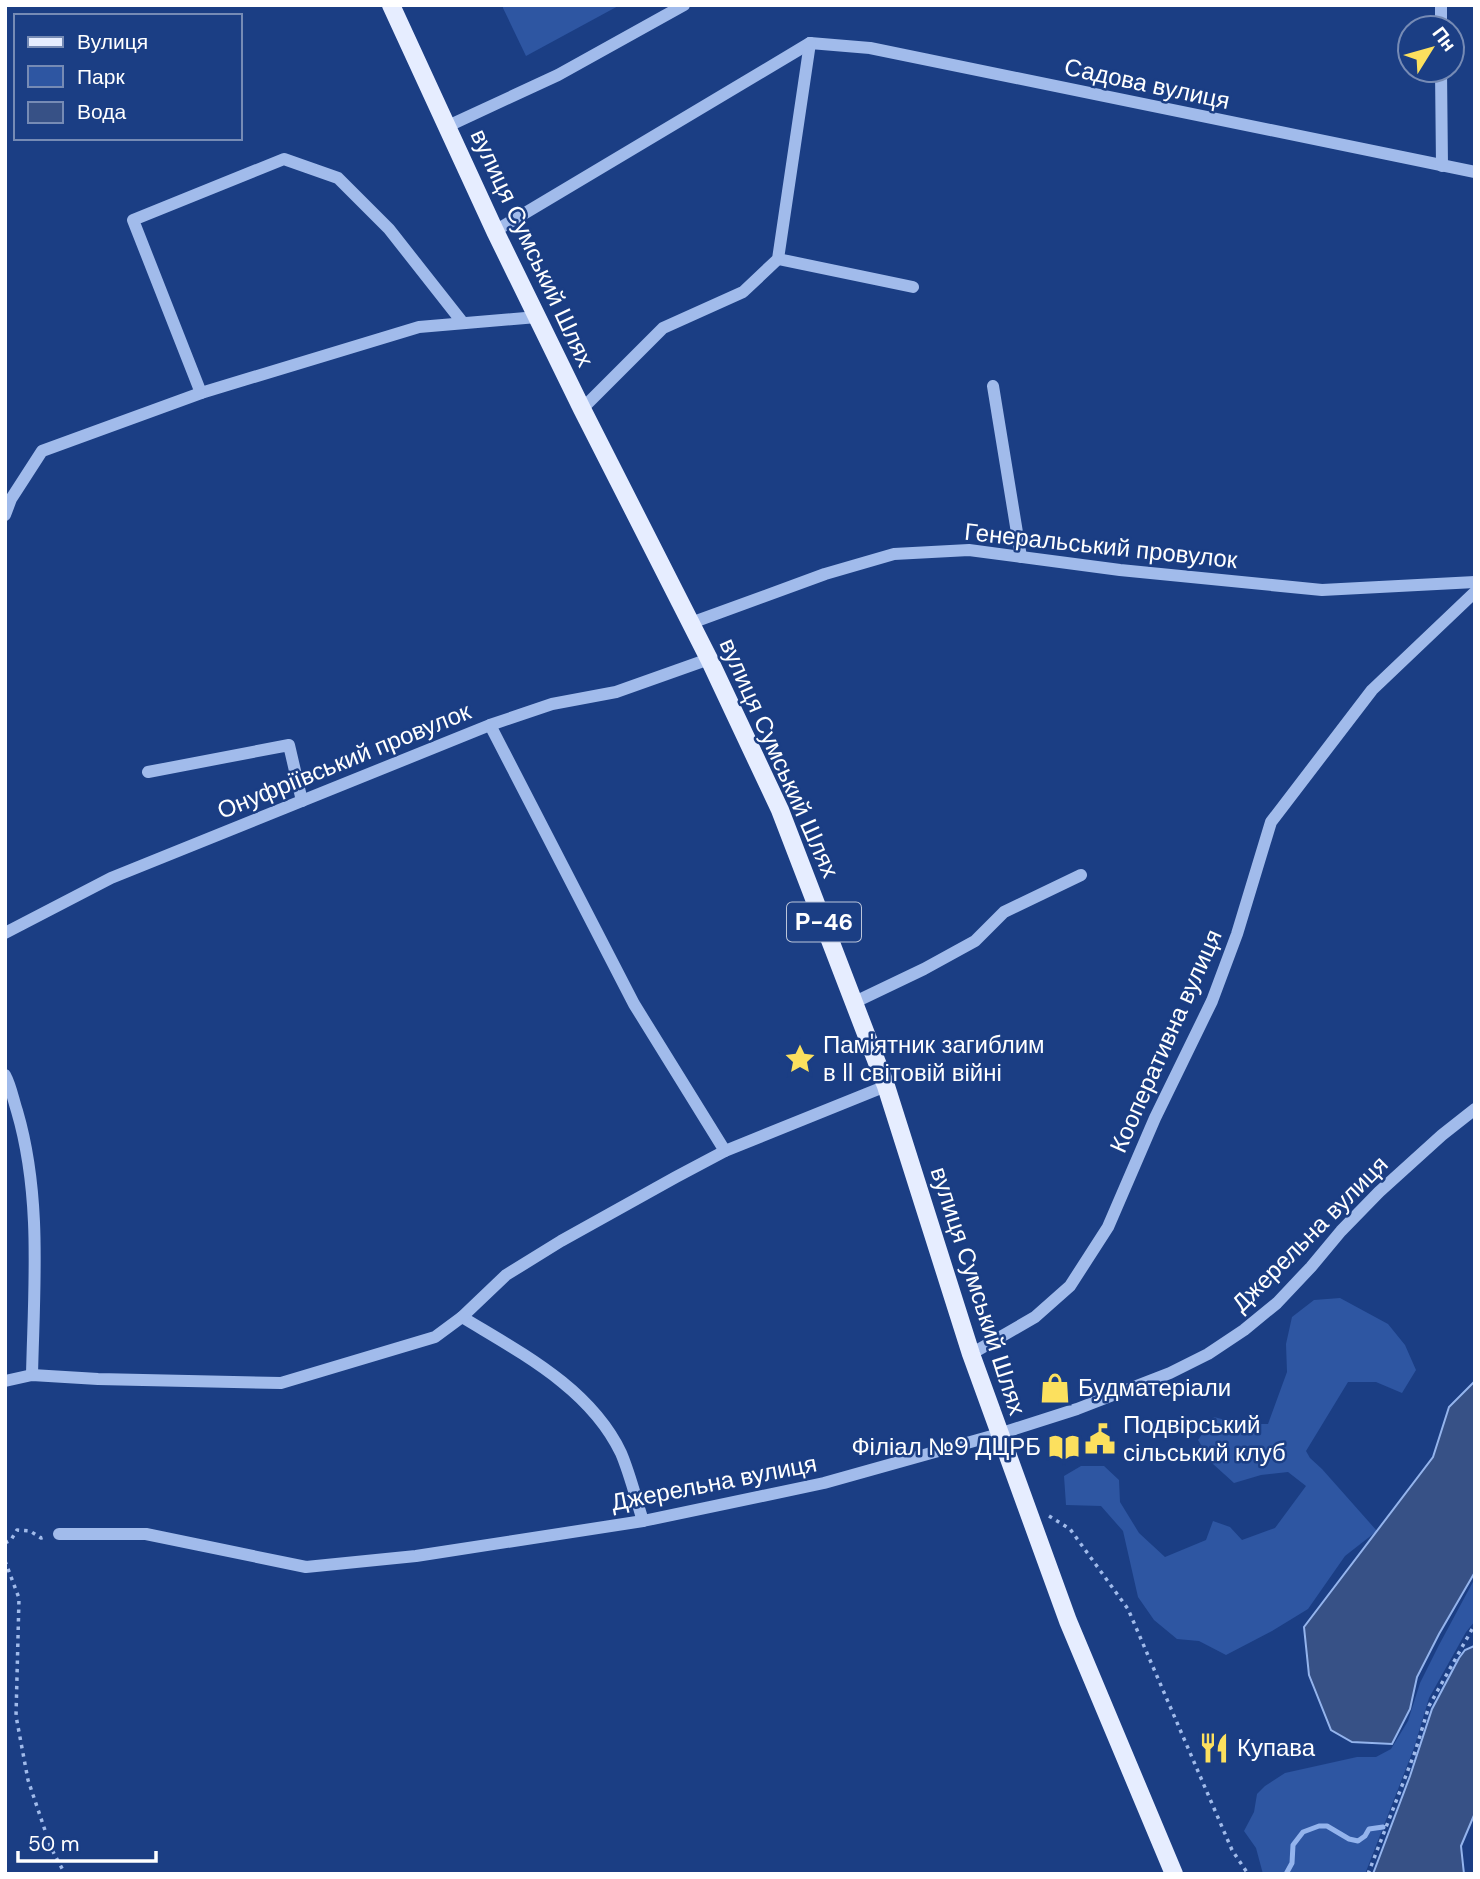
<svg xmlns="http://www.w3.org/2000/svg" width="1480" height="1879" font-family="'DM Sans',sans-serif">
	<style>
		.green { fill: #2e56a2 }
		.water { fill: #375186; stroke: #94b4ed; stroke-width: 2 }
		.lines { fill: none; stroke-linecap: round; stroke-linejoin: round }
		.stream { stroke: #94b4ed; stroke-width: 5 }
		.path { stroke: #a1bbeb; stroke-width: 3.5; stroke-dasharray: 3.5 5; stroke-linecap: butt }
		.minor { stroke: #a1bbeb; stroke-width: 12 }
		.major { stroke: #e6edff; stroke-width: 18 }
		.labels { text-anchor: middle; stroke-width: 5; stroke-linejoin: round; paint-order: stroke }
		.shield { fill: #1b3e84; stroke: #bbc5da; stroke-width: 2 }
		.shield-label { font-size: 23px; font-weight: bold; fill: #fff }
		.street-label { font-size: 24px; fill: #fff; stroke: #1b3e84 }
		.poi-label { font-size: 24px; fill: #fff; stroke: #1b3e84; text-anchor: start }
	</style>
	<rect width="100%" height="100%" fill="#1b3e84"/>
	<g class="green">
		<polygon points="503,5 620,5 526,56 503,8"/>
		<polygon points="1340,1298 1388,1324 1405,1345 1416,1370 1402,1393 1376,1382 1348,1382 1306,1451 1310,1458 1322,1469 1377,1531 1345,1556 1308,1609 1272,1631 1226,1655 1199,1641 1177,1639 1154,1620 1138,1597 1123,1531 1101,1506 1066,1505 1064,1476 1081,1466 1104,1466 1119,1480 1120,1502 1139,1533 1165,1557 1206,1540 1213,1521 1230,1527 1242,1540 1275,1528 1306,1486 1288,1472 1261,1475 1234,1483 1213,1464 1198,1440 1214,1417 1240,1424 1268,1424 1287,1372 1286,1344 1292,1317 1314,1300"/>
		<polygon points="1475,1578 1475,1621 1466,1632 1429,1698 1414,1748 1365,1874 1263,1874 1256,1848 1244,1831 1254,1812 1257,1794 1265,1786 1285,1773 1357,1757 1376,1757 1391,1749 1408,1721 1420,1683 1439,1645"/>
	</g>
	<g class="water">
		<polygon points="1475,1381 1475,1572 1439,1634 1417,1677 1410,1709 1392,1744 1352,1742 1331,1730 1309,1675 1304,1627 1433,1457 1449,1407"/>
		<polygon points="1474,1646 1475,1813 1461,1846 1464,1874 1373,1874 1410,1776 1432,1709 1459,1658 1465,1650"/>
	</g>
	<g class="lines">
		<polyline class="stream" points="1286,1874 1292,1863 1293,1845 1303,1832 1319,1826 1327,1826 1349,1839 1358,1841 1365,1836 1369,1829 1383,1827"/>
		<g class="path">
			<polyline points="1049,1516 1070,1529 1128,1609 1232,1850 1248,1874"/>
			<polyline points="5,1543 11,1540 17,1530 30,1531 41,1538 44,1537"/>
			<polyline points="5,1561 19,1598 16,1716 28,1780 51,1848 65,1874"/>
			<polyline points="1368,1874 1415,1752 1429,1706 1475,1624"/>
		</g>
		<g class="minor">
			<polyline points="1441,5 1441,28"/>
			<polyline points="810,43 870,48 1475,172"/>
			<polyline points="1441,70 1442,166"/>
			<polyline points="448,126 558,75 684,5"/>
			<polyline points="495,231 810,43"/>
			<polyline points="778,259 913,287"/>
			<polyline points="463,323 389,229 338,178 284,159 133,220 201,393 419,327 537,317"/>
			<polyline points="993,386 1021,557"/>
			<polyline points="582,409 663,328 743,292 778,259 810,43"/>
			<polyline points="5,515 11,499 42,451 201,393"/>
			<polyline points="691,623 825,574 894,554 969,550 1120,570 1322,590 1475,582"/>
			<polyline points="490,725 634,1004 725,1151"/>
			<polyline points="148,772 289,745 302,801"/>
			<polyline points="5,933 111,878 490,725 552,704 616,692 709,659"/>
			<polyline points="855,1002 924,969 975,941 1004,912 1081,875"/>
			<path d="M5 1075C11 1086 13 1099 17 1111 42 1196 34 1287 32 1375"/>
			<path d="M462 1317C521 1353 590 1388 621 1453 630 1474 636 1499 643 1521"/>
			<polyline points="971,1354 1035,1317 1070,1286 1108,1227 1155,1118 1212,1001 1237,934 1271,822 1372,690 1475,592"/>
			<polyline points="5,1381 32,1375 98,1379 281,1383 435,1337 462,1317 506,1275 561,1241 676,1177 725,1151 886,1086"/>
			<polyline points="59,1534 146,1534 306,1567 416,1556 643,1521 824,1483 999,1434 1077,1409 1170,1373 1208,1354 1244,1330 1277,1303 1311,1267 1341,1231 1379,1192 1442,1135 1475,1109"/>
		</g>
		<polyline class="major" points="391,5 495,231 582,409 709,659 780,810 886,1086 971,1354 1068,1621 1174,1874"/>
	</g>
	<defs>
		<g id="sight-bare" transform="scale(2.415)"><path d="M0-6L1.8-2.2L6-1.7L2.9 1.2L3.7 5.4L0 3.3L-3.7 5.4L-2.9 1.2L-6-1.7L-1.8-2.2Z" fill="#fce05e" stroke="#1b3e84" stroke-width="2.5" paint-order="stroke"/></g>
		<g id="shop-bare" transform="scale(2.415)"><path d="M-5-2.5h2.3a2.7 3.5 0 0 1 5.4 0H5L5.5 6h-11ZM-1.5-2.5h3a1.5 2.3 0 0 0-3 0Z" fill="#fce05e" stroke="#1b3e84" stroke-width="2.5" paint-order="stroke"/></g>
		<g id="civic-bare" transform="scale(2.415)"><path d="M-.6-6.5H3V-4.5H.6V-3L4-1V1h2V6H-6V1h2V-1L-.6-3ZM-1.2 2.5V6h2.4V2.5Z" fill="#fce05e" stroke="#1b3e84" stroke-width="2.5" paint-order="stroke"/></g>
		<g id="library-bare" transform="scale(2.415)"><path d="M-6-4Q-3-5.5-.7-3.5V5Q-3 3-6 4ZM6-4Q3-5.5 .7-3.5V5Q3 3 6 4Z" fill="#fce05e" stroke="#1b3e84" stroke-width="2.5" paint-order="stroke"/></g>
		<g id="restaurant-bare" transform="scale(2.415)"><path d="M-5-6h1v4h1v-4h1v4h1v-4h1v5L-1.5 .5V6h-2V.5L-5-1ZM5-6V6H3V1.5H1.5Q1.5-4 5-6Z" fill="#fce05e" stroke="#1b3e84" stroke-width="2.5" paint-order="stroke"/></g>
	</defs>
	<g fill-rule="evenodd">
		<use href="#sight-bare" x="800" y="1059"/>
		<use href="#shop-bare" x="1055" y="1388"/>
		<use href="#civic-bare" x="1100" y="1439"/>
		<use href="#library-bare" x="1064" y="1447"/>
		<use href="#restaurant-bare" x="1214" y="1748"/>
	</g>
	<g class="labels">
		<rect class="shield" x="787" y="902.5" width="74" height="39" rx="5"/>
		<g class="shield-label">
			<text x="824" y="930">Р-46</text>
		</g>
		<g class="street-label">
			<text transform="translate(1147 84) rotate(12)" y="8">Садова вулиця</text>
			<text transform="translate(532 248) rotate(65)" y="8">вулиця Сумський Шлях</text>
			<text transform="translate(1101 546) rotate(6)" y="8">Генеральський провулок</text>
			<text transform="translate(779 758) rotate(66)" y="8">вулиця Сумський Шлях</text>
			<text transform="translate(344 761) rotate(-22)" y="8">Онуфріївський провулок</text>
			<text transform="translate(1166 1041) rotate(-66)" y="8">Кооперативна вулиця</text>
			<text transform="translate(1310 1234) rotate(-45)" y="8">Джерельна вулиця</text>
			<text transform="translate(978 1291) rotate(72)" y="8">вулиця Сумський Шлях</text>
			<text transform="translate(714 1483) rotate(-11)" y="8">Джерельна вулиця</text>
		</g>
		<g class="poi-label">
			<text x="823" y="1053">Пам'ятник загиблим<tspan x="823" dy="28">в II світовій війні</tspan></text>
			<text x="1078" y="1396">Будматеріали</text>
			<text x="1123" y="1433">Подвірський<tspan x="1123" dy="28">сільський клуб</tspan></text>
			<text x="1041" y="1455" text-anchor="end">Філіал №9 ДЦРБ</text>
			<text x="1237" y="1756">Купава</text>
		</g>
	</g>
	<rect width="1480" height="1879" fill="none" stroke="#ffffff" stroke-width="14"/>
	<rect x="14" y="14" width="228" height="126" fill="#1b3e84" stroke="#768bb5" stroke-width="2"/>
	<rect x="28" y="37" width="35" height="10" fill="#e6edff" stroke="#768bb5" stroke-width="2"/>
	<text x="77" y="49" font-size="21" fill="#ffffff">Вулиця</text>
	<rect x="28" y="66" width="35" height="21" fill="#2e56a2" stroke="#768bb5" stroke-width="2"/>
	<text x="77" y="84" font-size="21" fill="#ffffff">Парк</text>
	<rect x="28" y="102" width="35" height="21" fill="#375186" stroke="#768bb5" stroke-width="2"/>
	<text x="77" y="119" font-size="21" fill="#ffffff">Вода</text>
	<g transform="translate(1431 49) rotate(53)"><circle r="33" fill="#1b3e84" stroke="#768bb5" stroke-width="2"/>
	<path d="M0-5L12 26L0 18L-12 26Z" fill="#fce05e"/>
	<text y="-10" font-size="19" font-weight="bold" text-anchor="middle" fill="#ffffff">Пн</text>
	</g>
	<path d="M18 1851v10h138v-10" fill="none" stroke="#ffffff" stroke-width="3.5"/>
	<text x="28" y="1851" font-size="21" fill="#ffffff" stroke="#1b3e84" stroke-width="5" paint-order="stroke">50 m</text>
</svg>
